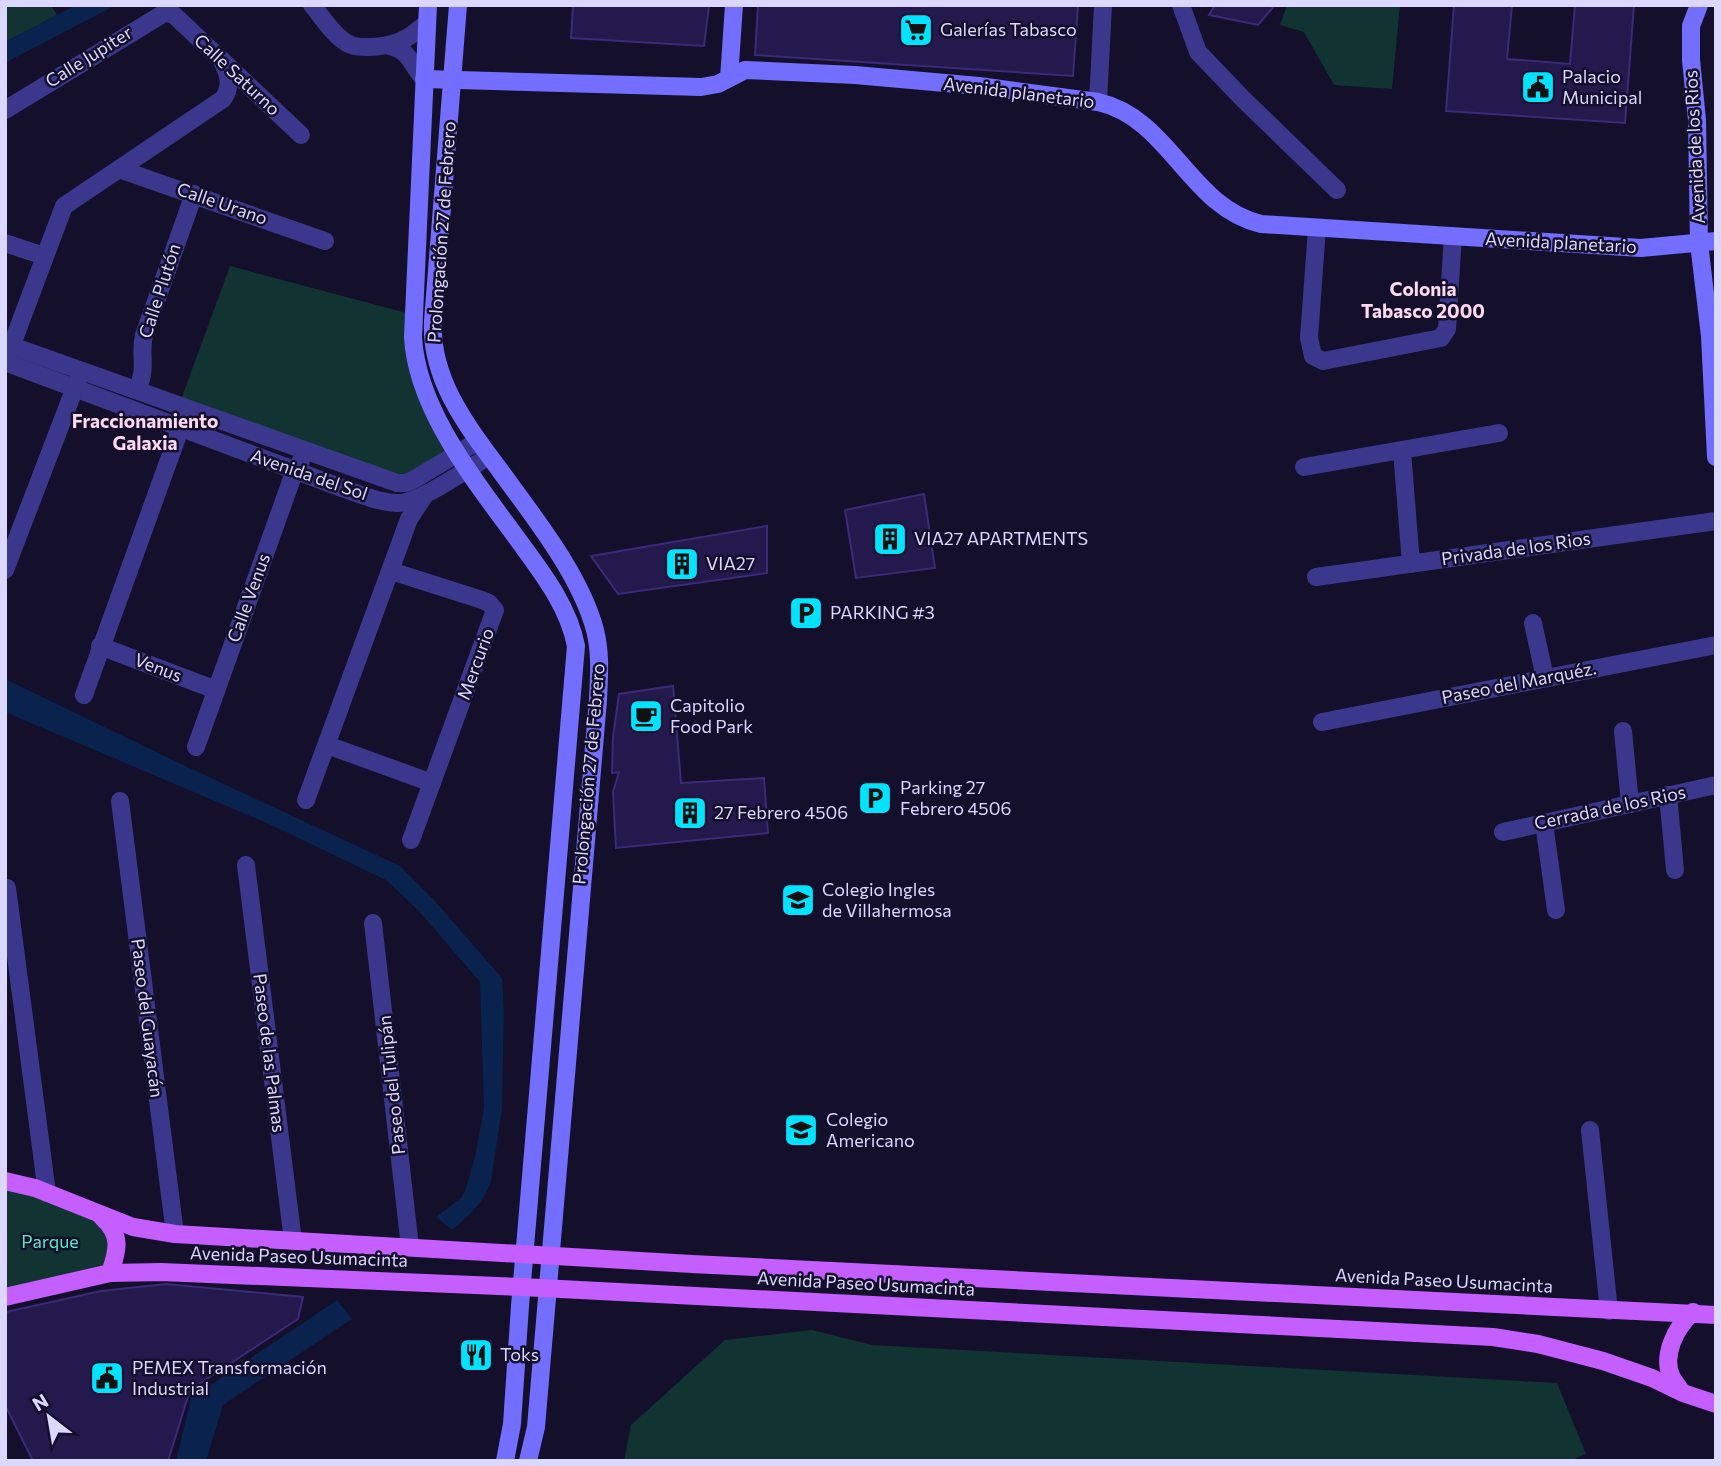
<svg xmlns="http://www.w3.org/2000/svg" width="1721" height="1466" font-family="Commissioner,sans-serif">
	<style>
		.green { fill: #113433 }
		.water { fill: #09224e }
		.building { fill: #24194c; stroke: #3b2a7a; stroke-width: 2 }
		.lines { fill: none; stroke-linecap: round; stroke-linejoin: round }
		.street { stroke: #3b378c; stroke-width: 18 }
		.secondary { stroke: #746eff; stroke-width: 18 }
		.primary { stroke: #c55eff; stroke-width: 18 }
		.labels { text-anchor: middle; stroke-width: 5; stroke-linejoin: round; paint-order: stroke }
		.poi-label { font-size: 18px; fill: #dcd7ff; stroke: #140f2a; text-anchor: start }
		.street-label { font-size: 18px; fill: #dcd7ff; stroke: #140f2a }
		.park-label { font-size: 18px; fill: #5be8c6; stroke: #140f2a }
		.neighbourhood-label { font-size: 19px; font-weight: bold; fill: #ffd9f1; stroke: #140f2a }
	</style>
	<rect width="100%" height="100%" fill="#140f2a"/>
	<g class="green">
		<polygon points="5,5 51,5 57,15 5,42"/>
		<polygon points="1287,5 1400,5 1392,89 1334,85 1304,32 1280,25"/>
		<polygon points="230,266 414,315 413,337 458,453 406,483 179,405"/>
		<polygon points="5,1182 97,1214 114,1232 110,1273 5,1297"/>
		<polygon points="812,1330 872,1345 1557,1383 1586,1454 1570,1461 624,1461 631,1425 725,1340"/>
	</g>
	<g class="water">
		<polygon points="76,5 116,5 5,63 5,42"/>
		<path d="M5 679 179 763 400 866 435 901 502 978 504 1013 502 1109 491 1181C484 1203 469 1216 452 1230L436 1217 461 1198 465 1191 475 1157 484 1108 480 982 418 910 386 880 269 824 5 712Z"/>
		<polygon points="337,1300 352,1319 223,1405 206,1461 176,1461 191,1398"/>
	</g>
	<g class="building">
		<polygon points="573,5 709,5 704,46 571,38"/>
		<polygon points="758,5 1078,5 1073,76 755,55"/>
		<polygon points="1215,5 1275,5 1258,25 1209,15"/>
		<polygon points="1454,5 1512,5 1507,59 1570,64 1575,5 1634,5 1625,123 1446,111"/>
		<polygon points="924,494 935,568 856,578 845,510"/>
		<polygon points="767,526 767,573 618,594 591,556"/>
		<polygon points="673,686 681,783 764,778 768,833 616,848 613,792 619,772 612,773 613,737 619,694"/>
		<polygon points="166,1284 303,1297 298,1319 190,1390 168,1461 33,1461 5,1405 6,1312 101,1291"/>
	</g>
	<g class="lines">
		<g class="street">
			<path d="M312 5C323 18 335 38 351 45 356 47 362 47 367 47 393 47 409 40 427 22"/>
			<polyline points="1181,5 1198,52 1243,99 1337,190"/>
			<path d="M389 46C410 50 411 65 424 79"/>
			<polyline points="1098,102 1103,5"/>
			<polyline points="5,110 166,12 174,15 301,135"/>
			<polyline points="119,169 325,241"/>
			<polyline points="1317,228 1309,338 1313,356 1323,361 1441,338 1447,329 1453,236"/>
			<polyline points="5,243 44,256"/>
			<polyline points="12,346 397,483 406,483 415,479 478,441"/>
			<path d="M8 355 64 206 223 99C233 85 228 73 221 59"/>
			<path d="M5 362 334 485C354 492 376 502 397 503 418 504 469 468 489 456"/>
			<path d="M137 390C148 366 139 357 144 335L194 194"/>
			<polyline points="1402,451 1411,564"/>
			<polyline points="1304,467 1499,433"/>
			<polyline points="5,570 79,377"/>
			<polyline points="391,571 482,600 489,603 495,610 411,840"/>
			<polyline points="1316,577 1716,521"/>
			<polyline points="1533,623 1545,678"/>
			<polyline points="100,646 216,690"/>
			<polyline points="84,695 184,418"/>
			<polyline points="1322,722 1716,645"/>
			<polyline points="1623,731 1630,804"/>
			<polyline points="327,745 432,783"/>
			<polyline points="196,747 295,470 301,461"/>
			<polyline points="1668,795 1675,870"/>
			<polyline points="306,800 409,519 424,496"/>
			<polyline points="120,801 175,1234"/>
			<polyline points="1544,823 1556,910"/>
			<polyline points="1503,832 1716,785"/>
			<polyline points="246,865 293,1241"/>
			<polyline points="7,888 47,1193"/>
			<polyline points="373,923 410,1247"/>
			<polyline points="1590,1130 1609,1311"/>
		</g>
		<g class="secondary">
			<path d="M428 5 413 337C417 413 481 488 524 548 546 578 569 609 576 646L520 1306 512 1424 505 1461"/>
			<path d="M458 5 433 321C430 378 466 425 499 469 533 516 580 574 595 630 601 654 599 676 598 700L536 1427 528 1461"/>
			<polyline points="1699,5 1691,26 1691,60 1697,120 1699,243 1710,336 1716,457"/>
			<polyline points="729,78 734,5"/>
			<path d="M424 79 701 87 718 84 745 70 855 75 979 86 1098 102C1170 118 1189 207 1261 224L1641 248 1716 241"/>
		</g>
		<g class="primary">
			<polyline points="5,1181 35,1188 133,1227 175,1234 692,1264 1716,1315"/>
			<path d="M102 1217C122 1235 118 1250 110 1273"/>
			<polyline points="5,1297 110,1273 161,1272 522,1287 1493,1337 1538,1344 1603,1361 1652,1378 1683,1393 1716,1404"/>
			<path d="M1682 1392C1679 1388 1675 1383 1672 1378 1661 1356 1676 1327 1693 1312"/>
		</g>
	</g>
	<defs>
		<g id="supermarket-square" transform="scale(1.75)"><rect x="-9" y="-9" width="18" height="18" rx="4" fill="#03e3ff" stroke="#140f2a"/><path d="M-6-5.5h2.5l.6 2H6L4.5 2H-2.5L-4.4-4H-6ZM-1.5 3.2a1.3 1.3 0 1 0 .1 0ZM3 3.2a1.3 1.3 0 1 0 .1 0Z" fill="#111"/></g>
		<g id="civic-square" transform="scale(1.75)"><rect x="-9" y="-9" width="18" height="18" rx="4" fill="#03e3ff" stroke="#140f2a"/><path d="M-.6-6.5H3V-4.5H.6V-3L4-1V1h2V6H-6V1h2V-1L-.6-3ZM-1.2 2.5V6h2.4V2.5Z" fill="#111"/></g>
		<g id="building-square" transform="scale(1.75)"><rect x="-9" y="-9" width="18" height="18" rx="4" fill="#03e3ff" stroke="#140f2a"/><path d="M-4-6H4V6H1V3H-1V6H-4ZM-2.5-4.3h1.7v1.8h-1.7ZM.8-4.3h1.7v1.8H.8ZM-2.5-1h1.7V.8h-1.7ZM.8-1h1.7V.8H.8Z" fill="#111"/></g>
		<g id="parking-square" transform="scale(1.75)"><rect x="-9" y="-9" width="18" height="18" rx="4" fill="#03e3ff" stroke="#140f2a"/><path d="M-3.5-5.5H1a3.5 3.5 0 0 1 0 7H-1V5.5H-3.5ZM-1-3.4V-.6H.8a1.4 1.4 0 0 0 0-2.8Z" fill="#111"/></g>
		<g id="cafe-square" transform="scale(1.75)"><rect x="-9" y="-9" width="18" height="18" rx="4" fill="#03e3ff" stroke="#140f2a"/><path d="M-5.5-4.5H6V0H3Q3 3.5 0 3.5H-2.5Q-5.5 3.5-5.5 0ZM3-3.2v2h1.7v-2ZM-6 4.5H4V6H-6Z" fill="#111"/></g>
		<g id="school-square" transform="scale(1.75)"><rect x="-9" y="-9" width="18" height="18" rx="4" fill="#03e3ff" stroke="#140f2a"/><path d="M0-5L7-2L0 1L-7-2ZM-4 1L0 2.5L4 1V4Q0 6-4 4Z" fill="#111"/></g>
		<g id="restaurant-square" transform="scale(1.75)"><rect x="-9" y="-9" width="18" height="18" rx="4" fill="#03e3ff" stroke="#140f2a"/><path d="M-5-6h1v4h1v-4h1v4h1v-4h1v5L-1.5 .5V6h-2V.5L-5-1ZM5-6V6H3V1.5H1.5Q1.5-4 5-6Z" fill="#111"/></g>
	</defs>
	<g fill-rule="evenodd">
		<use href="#supermarket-square" x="916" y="30"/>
		<use href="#civic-square" x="1538" y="87"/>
		<use href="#building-square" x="890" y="539"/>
		<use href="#building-square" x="682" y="564"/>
		<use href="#parking-square" x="806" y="613"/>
		<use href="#cafe-square" x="646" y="716"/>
		<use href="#parking-square" x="875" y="798"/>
		<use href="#building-square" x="690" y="813"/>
		<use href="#school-square" x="798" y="900"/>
		<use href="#school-square" x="801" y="1130"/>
		<use href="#restaurant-square" x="476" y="1355"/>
		<use href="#civic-square" x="107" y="1378"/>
	</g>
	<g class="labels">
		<g class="poi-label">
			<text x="940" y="36">Galerías Tabasco</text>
			<text x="1562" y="83">Palacio<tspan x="1562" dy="21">Municipal</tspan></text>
			<text x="914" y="545">VIA27 APARTMENTS</text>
			<text x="706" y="570">VIA27</text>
			<text x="830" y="619">PARKING #3</text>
			<text x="670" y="712">Capitolio<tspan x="670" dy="21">Food Park</tspan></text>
			<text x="900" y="794">Parking 27<tspan x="900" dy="21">Febrero 4506</tspan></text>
			<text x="714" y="819">27 Febrero 4506</text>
			<text x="822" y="896">Colegio Ingles<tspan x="822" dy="21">de Villahermosa</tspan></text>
			<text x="826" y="1126">Colegio<tspan x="826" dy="21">Americano</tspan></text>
			<text x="500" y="1361">Toks</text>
			<text x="132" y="1374">PEMEX Transformación<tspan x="132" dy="21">Industrial</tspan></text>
		</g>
		<g class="street-label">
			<text transform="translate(89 57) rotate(-32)" y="6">Calle Jupiter</text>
			<text transform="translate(237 75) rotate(43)" y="6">Calle Saturno</text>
			<text transform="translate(1019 93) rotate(7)" y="6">Avenida planetario</text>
			<text transform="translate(1695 147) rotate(-93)" y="6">Avenida de los Rios</text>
			<text transform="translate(222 204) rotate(19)" y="6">Calle Urano</text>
			<text transform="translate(442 232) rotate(-86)" y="6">Prolongación 27 de Febrero</text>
			<text transform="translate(1561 243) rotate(3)" y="6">Avenida planetario</text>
			<text transform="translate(160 291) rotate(-72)" y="6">Calle Plutón</text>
			<text transform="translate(309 475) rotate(19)" y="6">Avenida del Sol</text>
			<text transform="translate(1516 549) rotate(-8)" y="6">Privada de los Rios</text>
			<text transform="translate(249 598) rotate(-70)" y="6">Calle Venus</text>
			<text transform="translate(476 664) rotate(-70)" y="6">Mercurio</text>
			<text transform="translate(158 668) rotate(21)" y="6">Venus</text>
			<text transform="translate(1519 683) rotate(-11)" y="6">Paseo del Marquéz.</text>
			<text transform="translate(589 774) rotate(-85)" y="6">Prolongación 27 de Febrero</text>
			<text transform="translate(1610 808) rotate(-12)" y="6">Cerrada de los Rios</text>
			<text transform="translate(147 1018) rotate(83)" y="6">Paseo del Guayacán</text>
			<text transform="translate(269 1053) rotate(83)" y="6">Paseo de las Palmas</text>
			<text transform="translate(392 1085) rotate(-96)" y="6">Paseo del Tulipán</text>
			<text transform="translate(299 1257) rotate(2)" y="6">Avenida Paseo Usumacinta</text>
			<text transform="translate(1444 1281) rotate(3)" y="6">Avenida Paseo Usumacinta</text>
			<text transform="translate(866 1284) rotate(3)" y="6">Avenida Paseo Usumacinta</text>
		</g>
		<g class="park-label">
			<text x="50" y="1248">Parque</text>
		</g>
		<g class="neighbourhood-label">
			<text x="1423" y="296">Colonia<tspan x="1423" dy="22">Tabasco 2000</tspan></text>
			<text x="145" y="428">Fraccionamiento<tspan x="145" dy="22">Galaxia</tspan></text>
		</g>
	</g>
	<rect width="1721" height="1466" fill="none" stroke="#dcd7ff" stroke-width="14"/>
	<g transform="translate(49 1417) rotate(329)" stroke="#140f2a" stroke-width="5" paint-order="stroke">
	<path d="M0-5L12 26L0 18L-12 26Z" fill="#dcd7ff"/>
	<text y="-10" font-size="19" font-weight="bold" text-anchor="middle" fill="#dcd7ff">N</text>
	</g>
</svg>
